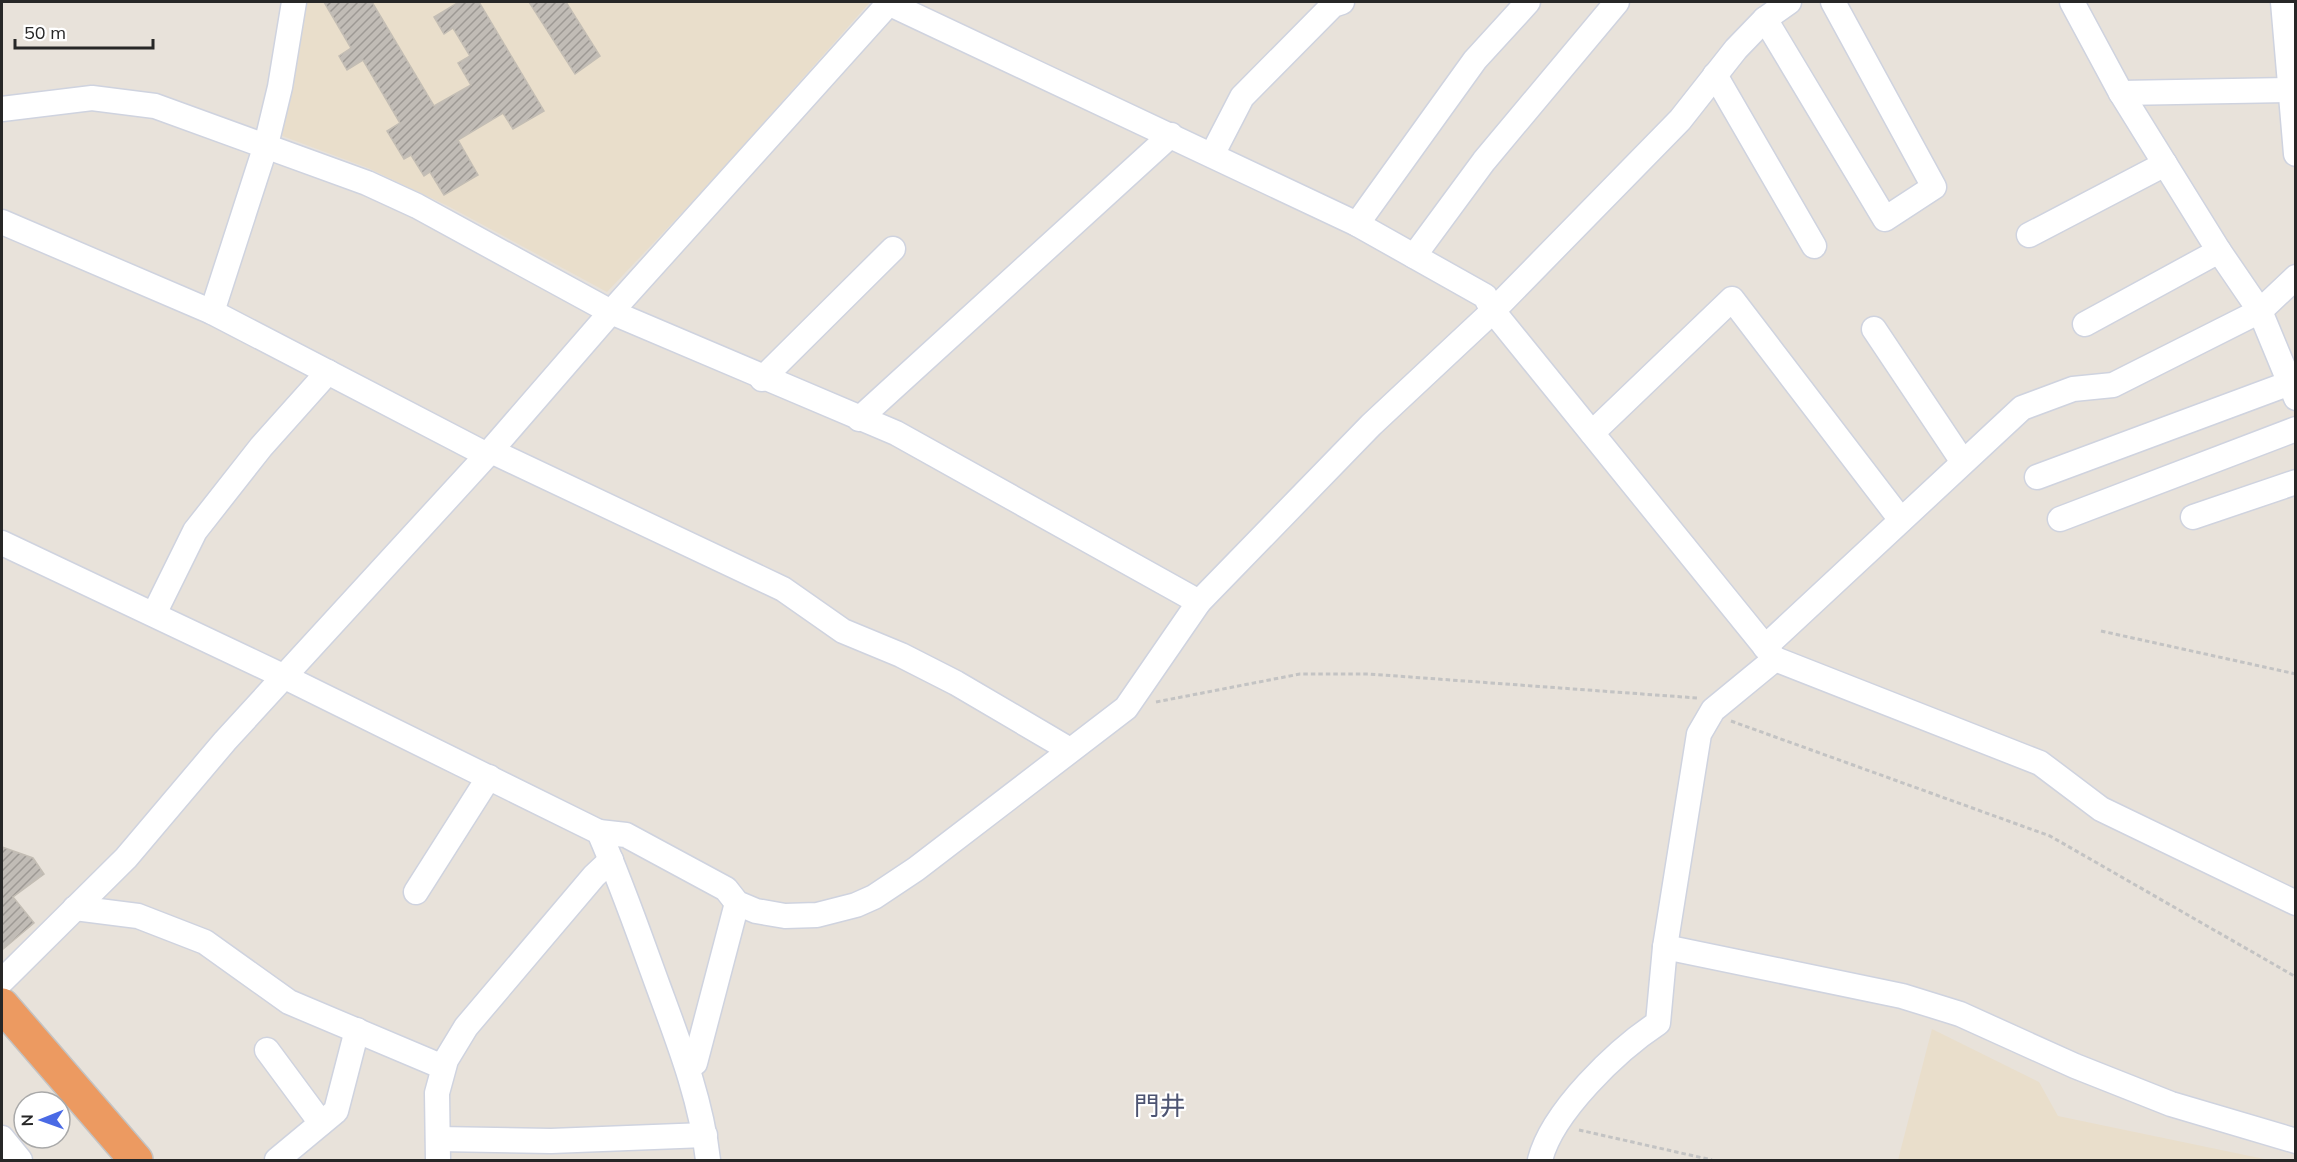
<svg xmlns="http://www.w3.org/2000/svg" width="2297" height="1162" font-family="Mulish,'Noto Sans JP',sans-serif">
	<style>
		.education { fill: #e9decb }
		.building { fill: url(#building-hatch); stroke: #c3bdb4; stroke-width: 1.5 }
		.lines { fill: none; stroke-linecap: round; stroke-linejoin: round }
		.minor-casing { stroke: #cfd3df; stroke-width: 27 }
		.highway-casing { stroke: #c3c3c3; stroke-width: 36 }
		.path { stroke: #c3c3c3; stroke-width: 3; stroke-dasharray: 4.5 3; stroke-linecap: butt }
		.minor { stroke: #fff; stroke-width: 24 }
		.highway { stroke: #ec9a61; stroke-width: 33 }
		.labels { text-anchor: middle; stroke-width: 4.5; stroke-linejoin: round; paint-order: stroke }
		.quarter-label { font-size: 26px; fill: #4d5472; stroke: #fff }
	</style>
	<defs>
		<pattern id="building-hatch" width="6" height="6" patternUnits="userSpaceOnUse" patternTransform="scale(1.5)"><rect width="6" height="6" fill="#c1bcb6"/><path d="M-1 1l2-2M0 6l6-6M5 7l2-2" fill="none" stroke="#9d9994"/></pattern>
	</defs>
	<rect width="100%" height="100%" fill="#e8e2da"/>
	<g class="education">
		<polygon points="301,2 870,2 712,181 607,292 448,206 368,168 277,134"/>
		<polygon points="1932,1029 2039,1082 2058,1116 2269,1160 1898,1160"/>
	</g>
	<g class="building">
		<polygon points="324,2 372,2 434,106 471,85 458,63 470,56 453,28 444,34 434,17 459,2 479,2 544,111 513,129 503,113 458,140 478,175 444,195 430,172 424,176 411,155 404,159 387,131 400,123 363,60 347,70 339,56 351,48"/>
		<polygon points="529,2 566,2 600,56 575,74"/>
		<polygon points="2,847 33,858 44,874 13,897 34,923 2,950"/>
	</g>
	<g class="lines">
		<g class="minor-casing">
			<g id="minor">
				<polyline points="2072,2 2121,93 2219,251 2260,311 2296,398"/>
				<polyline points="2283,2 2296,154"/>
				<polyline points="888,3 1357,224 1485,296 1493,311 1775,659 2040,763 2101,809 2296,903"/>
				<polyline points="1765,19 1885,219 1934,187 1833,2"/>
				<polyline points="1715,75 1814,246"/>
				<polyline points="2121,93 2289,90"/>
				<polyline points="2,109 92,98 155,106 367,183 417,206 611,312 896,433 1199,602"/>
				<polyline points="1212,155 1242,97 1333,5 1342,2"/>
				<polyline points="2,222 212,312 487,455"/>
				<polyline points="1357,224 1475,60 1528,2"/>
				<polyline points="2029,235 2165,164"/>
				<polyline points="1414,256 1484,161 1617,2"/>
				<polyline points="212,312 266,145 280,87 294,2"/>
				<polyline points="2085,324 2219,251"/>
				<polyline points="1874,329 1963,462"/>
				<polyline points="762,379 893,249"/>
				<polyline points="859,419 1171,135"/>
				<polyline points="1592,433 1732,299 1901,520"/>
				<polyline points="491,451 783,589 843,631 901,655 956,683 1070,750"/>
				<polyline points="2037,477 2290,383"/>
				<polyline points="2193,517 2296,482"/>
				<polyline points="2060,519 2296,429"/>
				<path d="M2 543 285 677 599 832C621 882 639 934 658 986 679 1043 701 1099 708 1160"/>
				<polyline points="154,614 195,531 261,447 328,372"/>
				<polyline points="1765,647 2022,408 2073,389 2113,385 2260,311 2296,277"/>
				<polyline points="599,832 626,835 726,889 737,903 756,911 785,916 817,915 856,905 874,897 916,869 1126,708 1199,602 1371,425 1493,311 1680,120 1736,49 1765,19 1789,2"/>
				<polyline points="416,892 489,777"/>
				<polyline points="75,908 138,916 205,942 289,1002 443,1067"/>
				<polyline points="1665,947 1902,996 1960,1014 2075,1066 2171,1104 2296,1141"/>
				<polyline points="2,981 126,858 225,741 487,455 611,312 890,2"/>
				<polyline points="267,1050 321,1123"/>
				<polyline points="687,1066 695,1063 737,903"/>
				<polyline points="2,1138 20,1160"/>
				<polyline points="438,1139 551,1141 705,1135"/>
				<polyline points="277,1160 336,1111 357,1030"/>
				<polyline points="438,1160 437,1093 446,1060 466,1027 594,876 611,860"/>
				<path d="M1540 1160C1552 1112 1617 1050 1658 1023L1665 947 1699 734 1713 710 1775 659"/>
			</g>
		</g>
		<g class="highway-casing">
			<polyline id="highway" points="2,1005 136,1160"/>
		</g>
		<g class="path">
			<polyline points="2101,631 2296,674"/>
			<polyline points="1156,702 1300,674 1369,674 1697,698"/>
			<polyline points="1731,721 2050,836 2296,977"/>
			<polyline points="1579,1130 1712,1160"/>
		</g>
		<use href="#minor" class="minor"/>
		<use href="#highway" class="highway"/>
	</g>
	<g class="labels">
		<g class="quarter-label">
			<text x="1160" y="1115">門井</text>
		</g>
	</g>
	<rect width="2297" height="1162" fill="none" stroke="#272727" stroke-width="6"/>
	<g transform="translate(42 1120) rotate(269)"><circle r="28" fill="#ffffff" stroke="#a9a9a9" stroke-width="1.5"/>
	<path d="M0-4.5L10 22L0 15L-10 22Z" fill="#4a6ae5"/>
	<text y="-9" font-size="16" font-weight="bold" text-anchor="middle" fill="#272727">N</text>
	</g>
	<path d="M15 39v9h138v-9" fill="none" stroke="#272727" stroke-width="3"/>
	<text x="24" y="39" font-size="18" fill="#272727" stroke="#ffffff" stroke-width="4.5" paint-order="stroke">50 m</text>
</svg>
